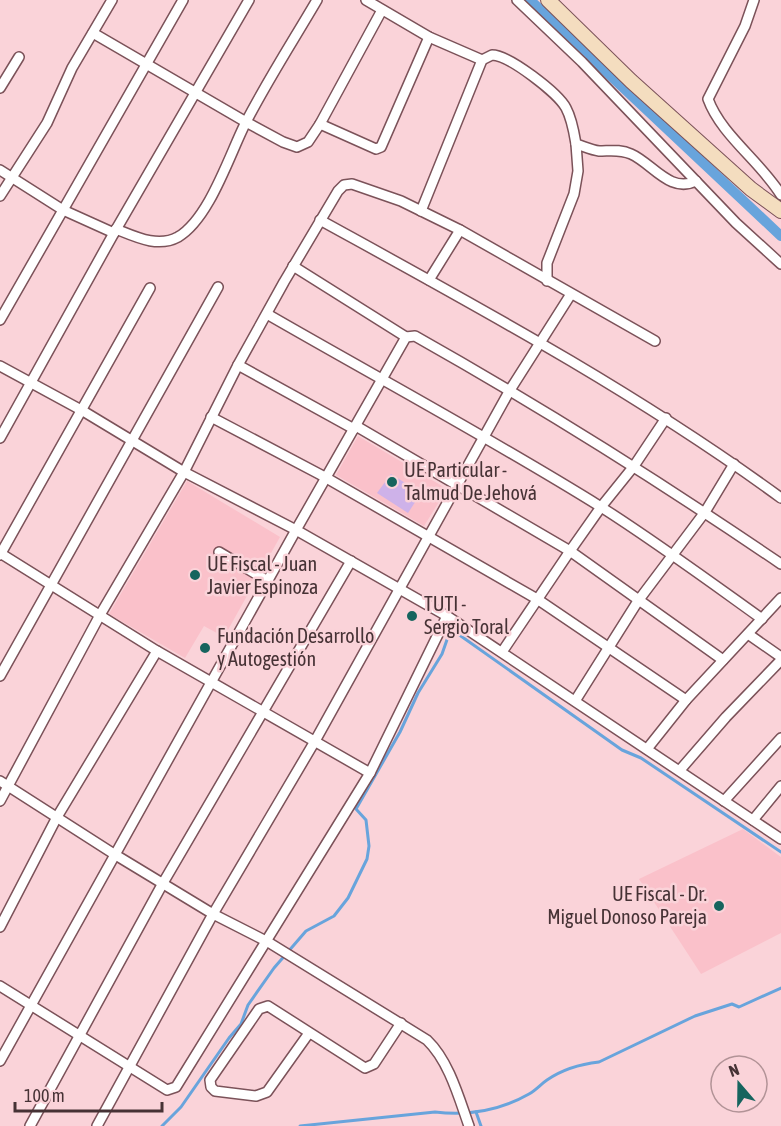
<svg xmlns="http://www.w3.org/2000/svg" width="781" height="1126" font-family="'Asap Condensed',sans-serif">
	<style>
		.built { fill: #fac1ca }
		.green { fill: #ceb2e9 }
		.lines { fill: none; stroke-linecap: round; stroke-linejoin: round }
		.stream { stroke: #68a4dc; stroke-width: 3 }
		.canal { stroke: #68a4dc; stroke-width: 10 }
		.street-casing { stroke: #7b5259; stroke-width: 12 }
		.secondary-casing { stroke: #7b5259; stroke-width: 16 }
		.street { stroke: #fff; stroke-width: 9 }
		.secondary { stroke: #f4ddbf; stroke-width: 14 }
		.poi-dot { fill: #16645e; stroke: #fad3d9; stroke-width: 2 }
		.labels { text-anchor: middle; stroke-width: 5; stroke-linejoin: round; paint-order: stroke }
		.poi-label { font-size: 20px; fill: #463235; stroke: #fad3d9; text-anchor: start }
	</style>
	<rect width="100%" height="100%" fill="#fad3d9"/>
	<g class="built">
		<polygon points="358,436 447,489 424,526 336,475"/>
		<polygon points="187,481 280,537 224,637 204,626 185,658 109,614"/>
		<polygon points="743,829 781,857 781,933 701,974 639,879"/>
	</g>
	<polygon class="green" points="391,474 421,493 408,513 377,493"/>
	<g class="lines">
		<g class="stream">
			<polyline points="476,1112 481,1126"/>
			<polyline points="162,1126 181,1107 229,1038 241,1024 248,1005 274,968 306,931 334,916 348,898 367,859 369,846 366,820 356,809 400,732 418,693 442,654 449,634 458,634 622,750 641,758 781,852"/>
			<path d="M300 1126 435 1112C468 1116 501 1110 529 1094 536 1090 541 1084 547 1080 563 1069 581 1064 599 1062L695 1016 732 1004 739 1007 781 988"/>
		</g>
		<polyline class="canal" points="530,0 781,236"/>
		<g class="street-casing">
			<g id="street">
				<polyline points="366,0 429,37 482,60"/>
				<polyline points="517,0 582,62 736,223 781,264"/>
				<path d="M754 0 745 26 708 99C721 135 761 162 781 195"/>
				<polyline points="93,33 246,122 283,142 297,147 308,142 320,124 382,10"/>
				<polyline points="0,88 19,57"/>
				<polyline points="320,124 376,149 381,147 429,37"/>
				<polyline points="0,170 63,210 183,0"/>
				<polyline points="0,196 47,123 72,68 112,0"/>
				<path d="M421 211 482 60 492 55C509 55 558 93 566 108 572 119 574 132 576 144 583 146 591 150 599 151 610 151 620 149 631 154 652 163 670 194 696 181"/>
				<path d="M320 220C478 307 636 392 781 498"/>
				<path d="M116 229C136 237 158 248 178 237 209 219 229 156 245 124 267 81 293 41 317 0"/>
				<polyline points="293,266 406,337"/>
				<polyline points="429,280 460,230"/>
				<polyline points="547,281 547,263 574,194 578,171 576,144"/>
				<path d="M267 314C378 378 492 439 601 507 656 542 709 581 762 619"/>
				<polyline points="0,320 63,210 114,233"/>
				<polyline points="238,365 354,429"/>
				<polyline points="0,366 83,411 184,472 296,530 447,616 781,839"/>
				<polyline points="211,417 323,476 537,599 686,700"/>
				<polyline points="356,426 570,551 723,660"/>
				<polyline points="0,438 114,233 249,0"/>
				<polyline points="219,552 268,581"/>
				<polyline points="0,553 157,651 370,773"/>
				<polyline points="0,555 150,288"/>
				<polyline points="748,634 781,657"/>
				<polyline points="502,652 570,551 601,507 634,466 666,418"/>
				<polyline points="0,676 218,287"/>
				<polyline points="575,701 638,601 705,512 734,464"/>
				<polyline points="647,749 686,700 781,598"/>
				<polyline points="680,770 726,717 781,660"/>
				<path d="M0 781 114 854 213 914 268 942 427 1040C449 1061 459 1098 469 1126"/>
				<polyline points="0,801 100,615 184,472 238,365 284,282 338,191 344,185 352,184 401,201 460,230 655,341"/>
				<polyline points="724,801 781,738"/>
				<polyline points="753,820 781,786"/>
				<polyline points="0,927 57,817 157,651"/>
				<polyline points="0,986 167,1090 176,1087 370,773 447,616"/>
				<polyline points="309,1033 267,1092 256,1096 215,1091 211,1087 210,1080 259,1009 268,1006 365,1068 374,1064 401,1023"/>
				<path d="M0 1061 296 530 406 337 415 336C541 407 662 483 781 564"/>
				<polyline points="30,1126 163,883 351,561"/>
				<polyline points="97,1126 213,914 315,741 510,390 571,294"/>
			</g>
		</g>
		<g class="secondary-casing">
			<polyline id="secondary" points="548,0 631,81 751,189 781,211"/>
		</g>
		<use href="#street" class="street"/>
		<use href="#secondary" class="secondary"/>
	</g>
	<g class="poi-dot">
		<circle cx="392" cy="482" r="6"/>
		<circle cx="195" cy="575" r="6"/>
		<circle cx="412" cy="616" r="6"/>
		<circle cx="205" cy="648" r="6"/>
		<circle cx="719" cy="906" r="6"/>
	</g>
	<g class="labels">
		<g class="poi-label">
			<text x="404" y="477">UE Particular -<tspan x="404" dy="23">Talmud De Jehová</tspan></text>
			<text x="207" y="571">UE Fiscal - Juan<tspan x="207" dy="23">Javier Espinoza</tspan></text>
			<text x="424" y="611">TUTI -<tspan x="424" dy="23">Sergio Toral</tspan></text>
			<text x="217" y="643">Fundación Desarrollo<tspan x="217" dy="23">y Autogestión</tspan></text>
			<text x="707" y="901" text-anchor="end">UE Fiscal - Dr.<tspan x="707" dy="23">Miguel Donoso Pareja</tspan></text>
		</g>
	</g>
	<g transform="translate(739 1084) rotate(340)"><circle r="28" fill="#fad3d9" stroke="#b29397" stroke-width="1.5"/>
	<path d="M0-4.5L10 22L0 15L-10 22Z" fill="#16645e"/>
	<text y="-9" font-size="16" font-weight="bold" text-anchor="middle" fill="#463235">N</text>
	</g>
	<path d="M15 1102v9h147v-9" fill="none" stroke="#463235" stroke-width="3"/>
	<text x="24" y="1102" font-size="18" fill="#463235" stroke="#fad3d9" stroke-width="4.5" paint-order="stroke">100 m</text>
</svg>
